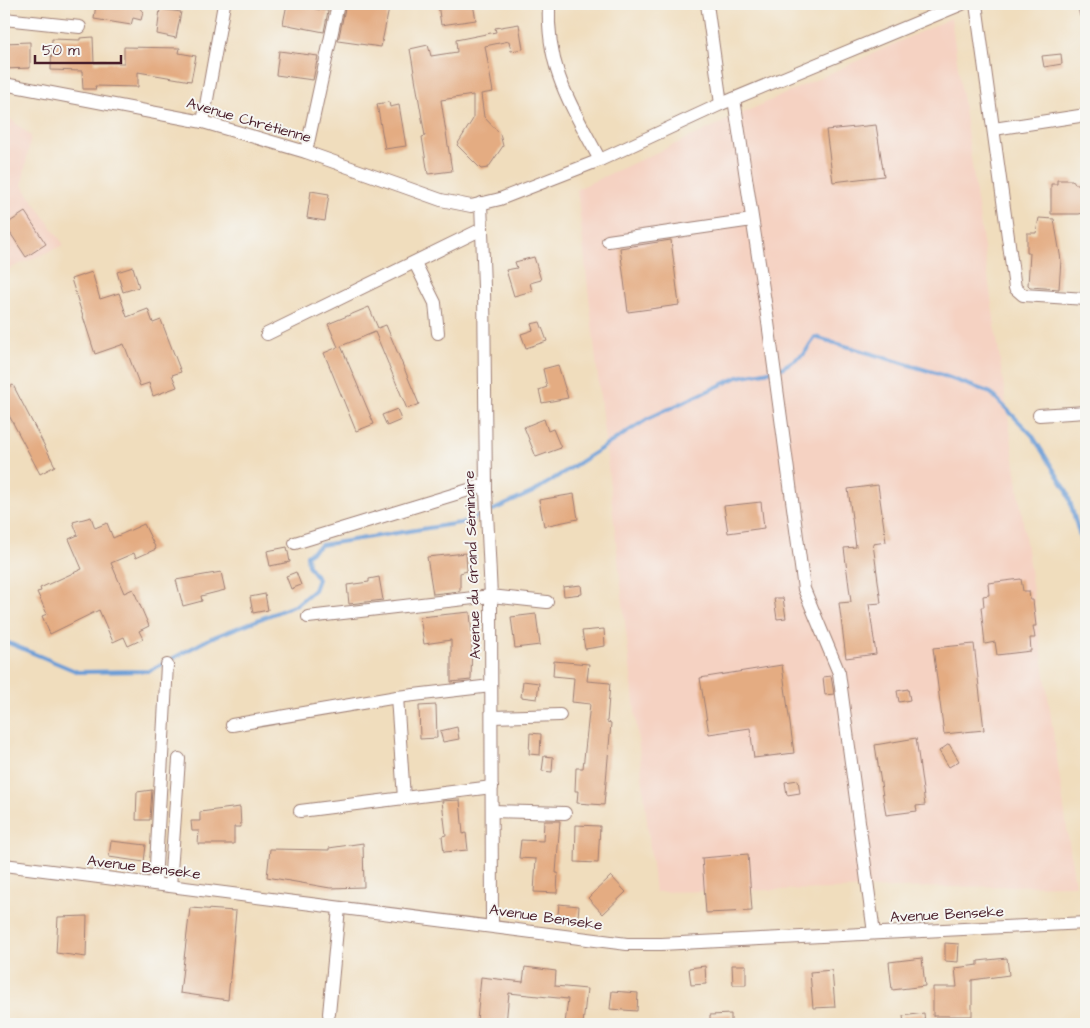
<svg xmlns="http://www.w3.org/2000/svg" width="1090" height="1028" font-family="'Architects Daughter',sans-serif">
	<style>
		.built { fill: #f5d2c2 }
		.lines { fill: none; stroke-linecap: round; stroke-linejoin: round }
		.stream { stroke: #6c9dd6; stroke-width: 4 }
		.building { fill: #e4ac82 }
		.minor-casing { stroke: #9d7e74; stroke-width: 14 }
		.minor { stroke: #fff; stroke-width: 12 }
		.labels { text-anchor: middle; stroke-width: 4; stroke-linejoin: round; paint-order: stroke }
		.street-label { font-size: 15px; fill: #4a1f2b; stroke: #f6f6f2 }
	</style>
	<rect width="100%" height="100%" fill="#f6f6f2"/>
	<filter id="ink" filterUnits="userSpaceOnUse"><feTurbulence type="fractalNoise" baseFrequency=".02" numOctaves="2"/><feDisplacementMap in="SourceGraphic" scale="10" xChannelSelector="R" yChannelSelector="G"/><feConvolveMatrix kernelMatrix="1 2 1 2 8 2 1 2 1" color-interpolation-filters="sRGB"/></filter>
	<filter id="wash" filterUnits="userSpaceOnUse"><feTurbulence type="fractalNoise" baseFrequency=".0096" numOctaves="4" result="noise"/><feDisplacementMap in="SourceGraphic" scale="20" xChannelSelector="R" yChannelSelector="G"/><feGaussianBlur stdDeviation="1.12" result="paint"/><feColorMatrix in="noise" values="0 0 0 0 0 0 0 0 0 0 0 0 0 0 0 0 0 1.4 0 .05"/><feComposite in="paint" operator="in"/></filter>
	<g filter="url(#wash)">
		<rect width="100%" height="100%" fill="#f0ddbd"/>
		<g class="built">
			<polygon points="951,18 1075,885 655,892 577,189"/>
			<polygon points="4,110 7,116 31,136 22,185 64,245 4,271"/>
		</g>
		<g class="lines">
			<g class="stream">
				<polyline points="491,511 533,492 649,418 738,377 780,369 804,354 815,337 936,373 991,393 1032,435 1067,491 1084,551 1086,553"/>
				<polyline points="4,641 78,672 149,671 211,638 296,605 314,590 318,579 308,565 307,555 321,545 466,522 484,513"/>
			</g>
		</g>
		<g id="blocks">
			<g class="building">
				<polygon points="96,4 136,4 143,12 141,20 133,18 131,25 94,19"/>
				<polygon points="287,4 328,11 324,32 283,24"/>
				<polygon points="346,4 390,4 381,47 338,41"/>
				<polygon points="438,4 473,4 476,20 441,25"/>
				<polygon points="160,9 181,12 176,38 157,34"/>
				<polygon points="519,24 523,49 511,51 509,41 485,46 493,92 481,94 484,117 500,134 503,146 488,168 481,169 457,145 473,119 473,95 441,100 452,171 428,174 422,137 425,136 410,49 428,45 431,56 457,52 456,40 496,32 495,28"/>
				<polygon points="93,37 94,63 124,63 124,47 180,48 179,53 196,56 191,81 138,72 138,87 95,86 96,89 83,89 82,71 51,70 52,39 80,40 80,38"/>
				<polygon points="30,42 30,68 4,69 4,43"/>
				<polygon points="279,51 318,56 313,80 276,75"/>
				<polygon points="1061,54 1062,64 1044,67 1042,56"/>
				<polygon points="389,102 390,107 399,105 406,146 385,149 377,104"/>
				<polygon points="876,125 884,176 833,182 826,130"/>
				<polygon points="1057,180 1072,180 1075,184 1086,184 1086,212 1079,214 1051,214 1051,184 1057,184"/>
				<polygon points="311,191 329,194 325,221 307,218"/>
				<polygon points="25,212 46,244 26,257 5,225"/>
				<polygon points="1039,218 1054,219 1061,260 1059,289 1030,287 1028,285 1030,253 1027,253 1027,233 1036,233"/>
				<polygon points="671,240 679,305 628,312 620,248"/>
				<polygon points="534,257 541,280 530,283 532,291 514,296 506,270 517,268 515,262"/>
				<polygon points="133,267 139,287 123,292 117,272"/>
				<polygon points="92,272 100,299 119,293 127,317 148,309 153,323 161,320 181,372 172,375 177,387 153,396 149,383 140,386 124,344 95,354 71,279"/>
				<polygon points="369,307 378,328 386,325 419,404 407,409 375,332 341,346 374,424 356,431 324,353 338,347 328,324"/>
				<polygon points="540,322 547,341 526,348 521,334 533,330 531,324"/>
				<polygon points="558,365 568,398 542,403 539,390 547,387 543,369"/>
				<polygon points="13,385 55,466 40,474 4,406 4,390"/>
				<polygon points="397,409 401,420 387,426 382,415"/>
				<polygon points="544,419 548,431 553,429 561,448 536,457 524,427"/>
				<polygon points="878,485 886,542 873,544 881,603 869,604 876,654 846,658 839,603 851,602 844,548 856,547 848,489"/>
				<polygon points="574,494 578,519 544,526 539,500"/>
				<polygon points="761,502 764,528 728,533 724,506"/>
				<polygon points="91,517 95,528 107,523 113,538 144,524 156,549 136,558 134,553 111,563 124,593 133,589 149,626 139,631 143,639 128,646 124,637 113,642 99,610 50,634 42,616 47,614 37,592 41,591 40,588 82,569 69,539 78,535 73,522"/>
				<polygon points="287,547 290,562 270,566 267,551"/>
				<polygon points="466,553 467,571 460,573 460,591 433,594 427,557"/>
				<polygon points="221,572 225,590 201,596 202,601 183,606 176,580"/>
				<polygon points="296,572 301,585 291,589 286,576"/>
				<polygon points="379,577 383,600 349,604 347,585 369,582 369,579"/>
				<polygon points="1021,579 1023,591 1029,591 1030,600 1033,600 1036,626 1033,626 1035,638 1030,638 1031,651 997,655 995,642 985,644 981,607 984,607 983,596 989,595 988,583"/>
				<polygon points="581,585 582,594 564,596 563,587"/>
				<polygon points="265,594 268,610 253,613 250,597"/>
				<polygon points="774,598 783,598 786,618 777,619"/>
				<polygon points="470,612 472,636 471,680 451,682 451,640 424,644 420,617"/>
				<polygon points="536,614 540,645 515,648 511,617"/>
				<polygon points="604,629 605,646 585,649 582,631"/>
				<polygon points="974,644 984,730 944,734 933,648"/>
				<polygon points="554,661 589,664 587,681 610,683 607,722 611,723 604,805 577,803 578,791 575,791 576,768 583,768 590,704 572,702 574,678 553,676"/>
				<polygon points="782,665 794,753 754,758 750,728 709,734 700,678"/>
				<polygon points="831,676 834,694 825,695 823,677"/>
				<polygon points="523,681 539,683 537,699 521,697"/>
				<polygon points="908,689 910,700 899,702 897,691"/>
				<polygon points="436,705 437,738 420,739 419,706"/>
				<polygon points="457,727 459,739 443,742 440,731"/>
				<polygon points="530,733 541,734 540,755 529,754"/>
				<polygon points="916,738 925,805 916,806 917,811 886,815 875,745"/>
				<polygon points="949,744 959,761 949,767 939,751"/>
				<polygon points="544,756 553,757 552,772 542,771"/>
				<polygon points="798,780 800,793 787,795 785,782"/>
				<polygon points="152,790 150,820 136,820 137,792"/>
				<polygon points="460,800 463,834 466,833 468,850 444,852 442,836 446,835 442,801"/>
				<polygon points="240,807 241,827 234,827 234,844 198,844 199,831 192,831 191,821 200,821 200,812"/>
				<polygon points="544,821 560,821 556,873 558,873 557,893 534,892 536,859 519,858 521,840 543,841"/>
				<polygon points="576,825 600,826 598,863 575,862"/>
				<polygon points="111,841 146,845 144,862 109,857"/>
				<polygon points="363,843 364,887 330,888 267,877 270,849 329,850 329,848"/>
				<polygon points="748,854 752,911 706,913 702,858"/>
				<polygon points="611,876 626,892 603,914 588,898"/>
				<polygon points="559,904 579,906 578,917 558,915"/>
				<polygon points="190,908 236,911 228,1000 180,993"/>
				<polygon points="87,916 86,957 56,953 58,917"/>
				<polygon points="945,943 959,944 958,962 945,961"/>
				<polygon points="922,958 925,986 892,990 889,962"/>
				<polygon points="1007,958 1009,975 972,980 972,1016 933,1016 933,987 957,987 955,968 978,965 978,961"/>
				<polygon points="732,965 746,965 746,985 733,985"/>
				<polygon points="705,966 706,984 691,985 689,968"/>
				<polygon points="525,967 556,971 555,986 587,989 583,1024 565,1024 568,999 509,993 506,1024 477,1021 481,977 523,982"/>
				<polygon points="832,970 835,1007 813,1008 810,972"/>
				<polygon points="612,991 638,993 637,1011 610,1009"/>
				<polygon points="924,1013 925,1024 904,1024 903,1016"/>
				<polygon points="731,1014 731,1024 710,1024 710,1015"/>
			</g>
		</g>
	</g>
	<g filter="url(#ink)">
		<use href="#blocks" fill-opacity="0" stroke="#9d7e74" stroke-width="1"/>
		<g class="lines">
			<g class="minor-casing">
				<g id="minor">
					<path d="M549 4C546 69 571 105 600 160"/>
					<polyline points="707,4 721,104"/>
					<polyline points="976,4 1015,288 1023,295 1086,299"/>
					<polyline points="1084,4 1086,14"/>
					<polyline points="4,19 80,27"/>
					<polyline points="4,84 203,122 306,152 441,200 471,206 500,199 600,160 721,104 962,4"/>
					<polyline points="734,99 767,315 804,589 839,673 874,933"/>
					<polyline points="203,122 224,4"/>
					<polyline points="994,129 1086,115"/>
					<polyline points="306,152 338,4"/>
					<polyline points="481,203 484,287 486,491 491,596 492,926"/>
					<polyline points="608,241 752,220"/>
					<polyline points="415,263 435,303 438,333"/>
					<polyline points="267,334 482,229"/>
					<polyline points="1039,415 1086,412"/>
					<polyline points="295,543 485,485"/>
					<polyline points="308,617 491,596 547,602"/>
					<polyline points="397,697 404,798"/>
					<polyline points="492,717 560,715"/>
					<polyline points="232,725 397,697 491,686"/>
					<polyline points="300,811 492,787"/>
					<polyline points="492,811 565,813"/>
					<polyline points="4,865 627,944 661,944 1086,923"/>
					<polyline points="155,884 167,665"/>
					<polyline points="170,886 179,759"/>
					<polyline points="329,1014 339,908"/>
				</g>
			</g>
			<use href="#minor" class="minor"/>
		</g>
	</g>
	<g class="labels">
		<g class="street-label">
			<text transform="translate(249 120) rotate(16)" y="5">Avenue Chrétienne</text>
			<text transform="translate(472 565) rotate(-92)" y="5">Avenue du Grand Séminaire</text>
			<text transform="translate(144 867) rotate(7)" y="5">Avenue Benseke</text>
			<text transform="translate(947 914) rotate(-3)" y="5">Avenue Benseke</text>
			<text transform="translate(546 917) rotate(8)" y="5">Avenue Benseke</text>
		</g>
	</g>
	<rect width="1090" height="1028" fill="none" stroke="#f6f6f2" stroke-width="20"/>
	<path d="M35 55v8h86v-8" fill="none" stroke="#4a1f2b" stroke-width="2.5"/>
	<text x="42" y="55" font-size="15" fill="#4a1f2b" stroke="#f6f6f2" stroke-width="4" paint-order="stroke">50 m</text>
</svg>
